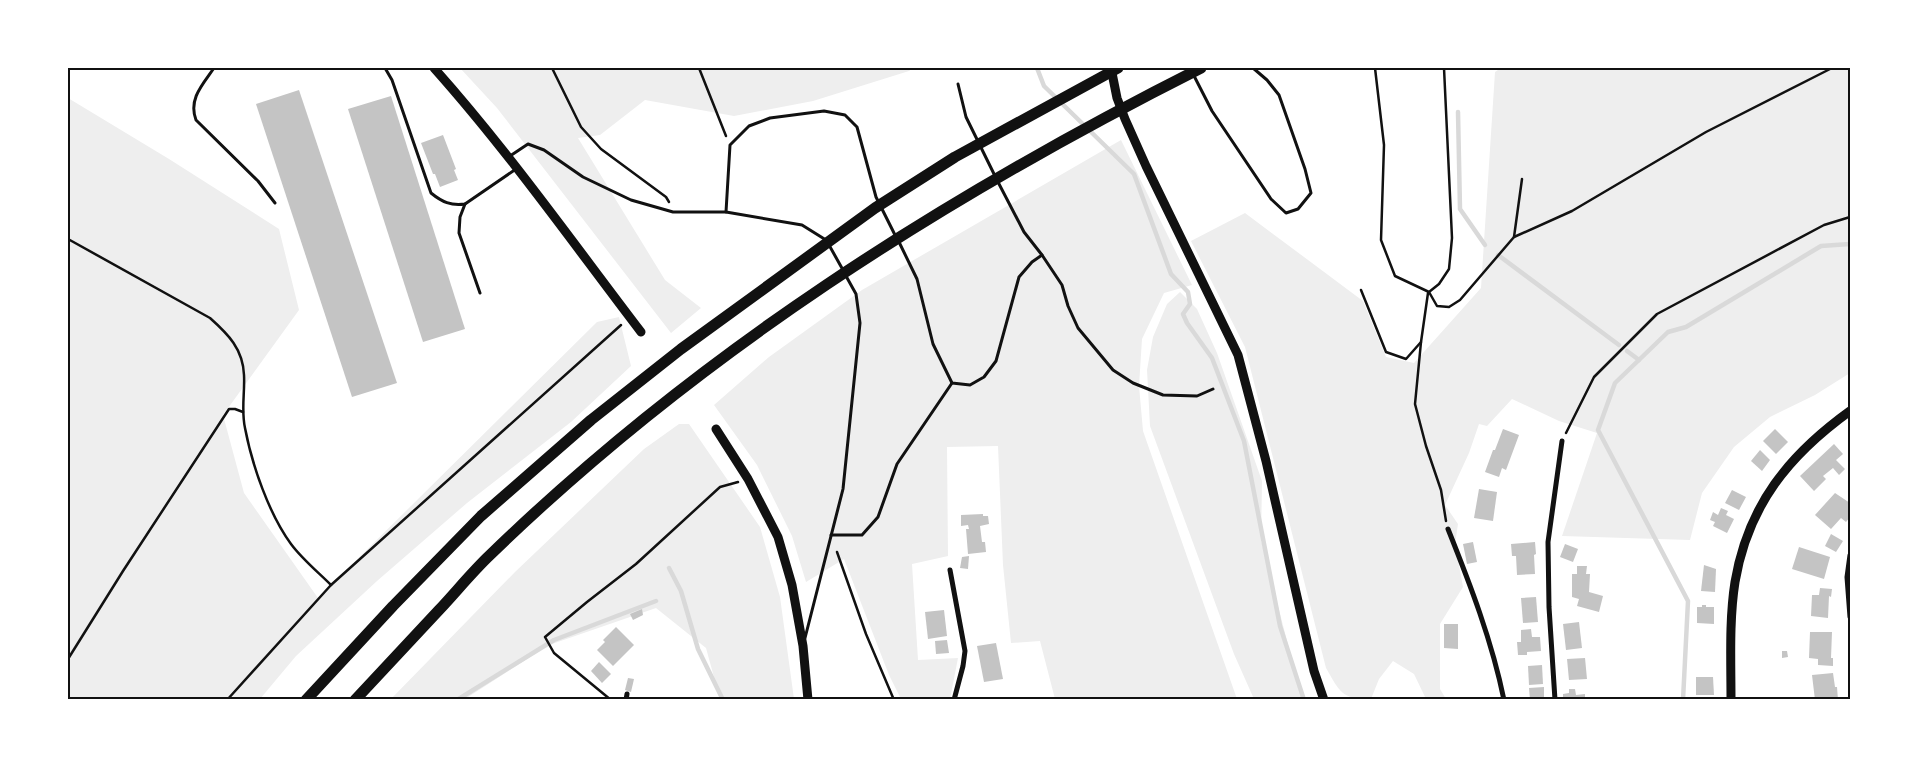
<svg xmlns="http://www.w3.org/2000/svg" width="1918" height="767" font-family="'Asap Condensed',sans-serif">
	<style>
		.green { fill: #eee }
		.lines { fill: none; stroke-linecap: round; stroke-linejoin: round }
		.stream { stroke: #d9d9d9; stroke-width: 4.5 }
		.building { fill: #c4c4c4 }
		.path { stroke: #111; stroke-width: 2.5 }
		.service { stroke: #111; stroke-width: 3 }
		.minor { stroke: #111; stroke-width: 5 }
		.secondary { stroke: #111; stroke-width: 9 }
		.motorway { stroke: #111; stroke-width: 11 }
		.neatline { fill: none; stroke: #111; stroke-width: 2 }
	</style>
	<rect width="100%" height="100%" fill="#fff"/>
	<g class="green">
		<polygon points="460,68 913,68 909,71 813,101 734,116 645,100 600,135 578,138 665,280 701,308 671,333 497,108"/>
		<path d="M1501 68H1850V373L1815 395 1770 417 1734 447 1702 493 1690 540 1562 536 1597 433 1559 421 1512 399 1487 426 1479 424 1469 453 1445 505 1458 524 1455 544 1463 587 1440 624V689L1446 699H1426L1414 674 1393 661 1379 679 1371 699C1341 699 1340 692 1326 668L1245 347 1191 241 1245 213 1363 301 1386 357 1414 363 1481 288 1495 72Z"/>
		<polygon points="68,98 169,159 279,229 299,310 223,415 244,493 318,598 597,322 619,317 631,366 571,422 467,503 377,581 296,656 260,699 68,699"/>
		<polygon points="1121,140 1192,285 1164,293 1142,339 1139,386 1143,431 1237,699 1055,699 1040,641 1011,643 1003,565 998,446 947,447 948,556 912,564 918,660 958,658 950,699 901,699 889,675 844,559 806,582 792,536 757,465 714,405 769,357 862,290"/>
		<polygon points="1180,292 1197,309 1217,353 1262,481 1261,540 1302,699 1254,699 1234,654 1150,426 1147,370 1153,337 1167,304"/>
		<polygon points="679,424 689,424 760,527 780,597 794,699 720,699 706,648 656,608 549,645 465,699 390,700 515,572 644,449"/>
	</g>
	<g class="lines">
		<g class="stream">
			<polyline points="1037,68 1044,86 1134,174 1171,274 1188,292 1190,304 1183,314 1187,323 1212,358 1244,441 1280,626 1304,700"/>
			<polyline points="1458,112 1460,209 1485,245"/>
			<polyline points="1498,255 1619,345"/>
			<polyline points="1627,351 1639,360"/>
			<polyline points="669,568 681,591 698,649 723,700"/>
			<polyline points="457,700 554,640 656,601"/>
			<polyline points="1683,700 1688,601 1598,430 1615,383 1668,332 1686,327 1821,246 1850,244"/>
		</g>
	</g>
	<g class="building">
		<polygon points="299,90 397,383 352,397 256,104"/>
		<polygon points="391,96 465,329 423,342 348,109"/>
		<polygon points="443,135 456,169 454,170 458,180 440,187 435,174 433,174 421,143"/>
		<polygon points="1503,429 1519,435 1506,470 1502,468 1499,477 1485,472 1493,450 1495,450"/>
		<polygon points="1775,429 1788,442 1776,454 1763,441"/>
		<polygon points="1834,444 1843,454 1836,460 1845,469 1839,475 1833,468 1823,476 1826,479 1814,491 1800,476"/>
		<polygon points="1760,450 1770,460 1762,471 1751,461"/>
		<polygon points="1479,489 1497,492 1493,521 1474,518"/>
		<polygon points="1732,490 1746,497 1739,510 1725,503"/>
		<polygon points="1835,493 1850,503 1850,517 1846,522 1841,518 1831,529 1815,515"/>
		<polygon points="1721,508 1728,511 1726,515 1734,519 1727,533 1713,526 1715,522 1710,520 1713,512 1718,515"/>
		<polygon points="983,514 983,516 988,516 989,524 980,526 982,542 985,542 986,552 968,554 966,529 969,529 968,525 961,526 961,515"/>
		<polygon points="1831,534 1843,541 1836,552 1825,546"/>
		<polygon points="1473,542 1477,562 1467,564 1463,544"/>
		<polygon points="1535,542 1536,554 1534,555 1535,574 1517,575 1516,556 1512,556 1511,544"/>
		<polygon points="1565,544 1578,549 1573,562 1560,557"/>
		<polygon points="1799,547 1830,557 1824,579 1792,569"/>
		<polygon points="969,556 968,569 960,568 962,557"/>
		<polygon points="1704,565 1716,569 1715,592 1701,591"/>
		<polygon points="1577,566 1587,566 1586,574 1590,574 1589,592 1603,596 1599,612 1577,606 1579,599 1572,597 1572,574 1577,574"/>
		<polygon points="1820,588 1832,589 1831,597 1829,596 1828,618 1811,616 1812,595 1819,595"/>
		<polygon points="1536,597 1538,622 1523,623 1521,598"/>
		<polygon points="1702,605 1706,605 1706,607 1714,607 1714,624 1697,623 1697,607 1702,607"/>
		<polygon points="642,609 643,615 633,620 630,614"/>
		<polygon points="944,610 947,636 928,639 925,612"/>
		<polygon points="1579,622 1582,648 1566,650 1563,624"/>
		<polygon points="1444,624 1458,624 1458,649 1444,648"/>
		<polygon points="616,627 634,645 613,666 597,650 605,642 603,640"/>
		<polygon points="1531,629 1532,637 1540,637 1541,651 1527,652 1527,655 1518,655 1517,642 1521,642 1521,630"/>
		<polygon points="1810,632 1832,632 1831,658 1833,658 1833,666 1818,665 1818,659 1809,658"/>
		<polygon points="947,640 949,653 936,654 935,641"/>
		<polygon points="996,643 1003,679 984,682 977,646"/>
		<polygon points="1782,651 1787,651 1788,657 1782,658"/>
		<polygon points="1585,658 1587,679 1569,680 1567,659"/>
		<polygon points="599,662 611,674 602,683 591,671"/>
		<polygon points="1542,665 1543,684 1529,685 1528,666"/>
		<polygon points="1833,673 1835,687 1837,687 1838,700 1815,700 1812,675"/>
		<polygon points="1696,677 1713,677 1714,695 1696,695"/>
		<polygon points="628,678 634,679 631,692 625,690"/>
		<polygon points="1544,687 1544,700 1530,700 1529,688"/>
		<polygon points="1569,689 1575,689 1576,695 1585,694 1585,700 1563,700 1563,694 1569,693"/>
	</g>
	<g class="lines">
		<g class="path">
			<polyline points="552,68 581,127 601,149 666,197 669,202"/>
			<polyline points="699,68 726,136"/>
			<polyline points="1375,68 1384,145 1381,240 1395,276 1429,292 1439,284 1449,269 1452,238 1444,68"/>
			<polyline points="1514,237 1522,179"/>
			<path d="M68 239 210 318C228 334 243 349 244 375 245 393 241 410 245 428 252 465 269 514 291 544 302 559 318 572 331 585"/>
			<polyline points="1361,290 1386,352 1406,359 1421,342 1428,293"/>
			<polyline points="1429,292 1437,306 1449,307 1460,300 1514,237 1572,211 1706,132 1832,68"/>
			<polyline points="1421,342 1415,404 1426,446 1441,490 1446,521"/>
			<polyline points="1566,433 1594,377 1657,314 1824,225 1850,217"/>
			<polyline points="837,552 866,634 894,700"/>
			<polyline points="68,659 123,571 229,409 235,409 243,412"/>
			<polyline points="227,700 331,585 621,325"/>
			<polyline points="611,700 554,653 545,637 587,602 636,564 720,487 738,482"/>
		</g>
		<g class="service">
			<path d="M214 68C203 84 188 99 196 120L258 181 275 203"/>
			<path d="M385 68 392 80 431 193C442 202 451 206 465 204L516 169"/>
			<polyline points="1190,68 1212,111 1271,199 1286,213 1298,209 1311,193 1305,169 1279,95 1267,80 1253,68"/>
			<polyline points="958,84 966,117 995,176"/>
			<polyline points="510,156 528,144 544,150 583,177 631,200 673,212 726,212 802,225 826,240"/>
			<polyline points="998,182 1024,232 1042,255 1062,285 1068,306 1078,328 1113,370 1133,383 1163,395 1197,396 1213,389"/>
			<polyline points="465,204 460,217 459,233 480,293"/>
			<polyline points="726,212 730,145 749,126 770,118 824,111 845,115 857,127 876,197 896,237"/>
			<polyline points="899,242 917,279 933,344 952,383 970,385 984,377 996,361 1019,277 1032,262 1042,255"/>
			<polyline points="829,245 843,270"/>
			<polyline points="831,535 862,535 878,517 897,464 952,383"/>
			<polyline points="805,638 843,489 860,323 856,294 846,276"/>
		</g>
		<g class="minor">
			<path d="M1448 529C1470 584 1492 641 1504 700"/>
			<polyline points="1850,555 1847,577 1850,617"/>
			<polyline points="950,570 965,651 963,666 954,700"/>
			<polyline points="626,700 627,694"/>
			<polyline points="1555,700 1549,607 1548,542 1562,441"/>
		</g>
		<g class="secondary">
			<path d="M434 68C508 151 573 243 641 332"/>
			<polyline points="1111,68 1117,98 1125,119 1146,166 1238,355 1266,461 1314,671 1324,700"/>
			<polyline points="716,429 748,479 778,537 792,585 803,646 808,700"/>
			<path d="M1731 700C1731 661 1729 620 1735 582 1748 505 1789 455 1850 411"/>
		</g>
		<g class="motorway">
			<polyline points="306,700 393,606 481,516 591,420 681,349 875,208 955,157 1118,68"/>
			<path d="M355 700C383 670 411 640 439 610 456 592 472 572 490 555 698 353 943 198 1201 68"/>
		</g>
	</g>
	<rect width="1918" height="767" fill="none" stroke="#ffffff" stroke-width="138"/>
	<rect x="69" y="69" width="1780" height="629" class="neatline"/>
</svg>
